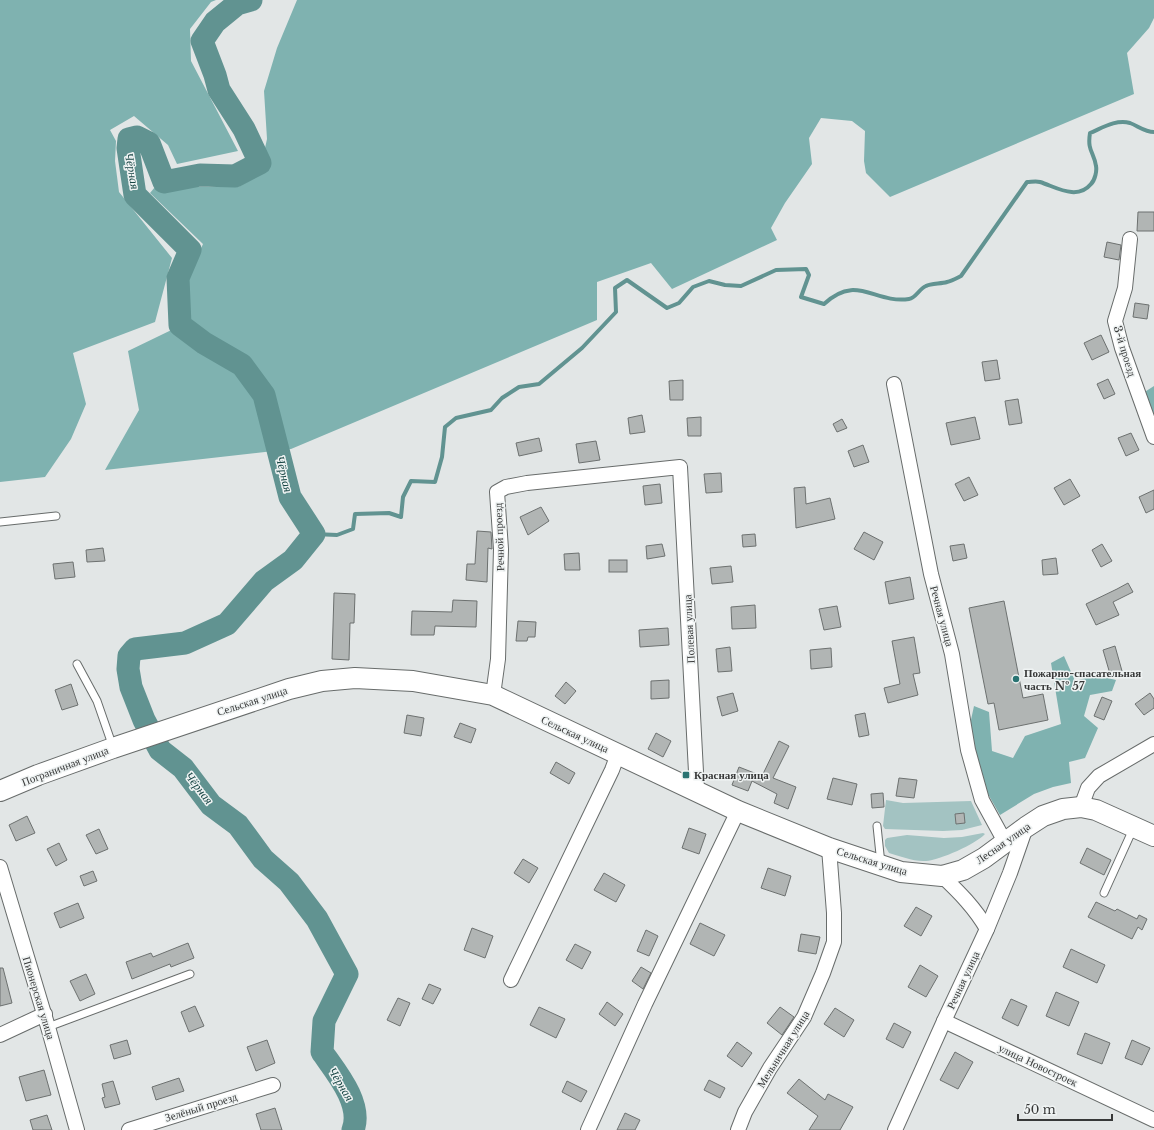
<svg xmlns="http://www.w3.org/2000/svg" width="1154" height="1130" font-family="'Libre Baskerville',serif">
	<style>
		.green { fill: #a3c3c2 }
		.forest { fill: #7fb2b0 }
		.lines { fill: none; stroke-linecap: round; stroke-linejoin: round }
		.stream { stroke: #619391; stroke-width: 4 }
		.river { stroke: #619391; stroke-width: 23 }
		.building { fill: #b1b5b4; stroke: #6d7170 }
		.lane-casing { stroke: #686c6b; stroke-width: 9 }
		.street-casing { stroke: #686c6b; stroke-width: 16 }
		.secondary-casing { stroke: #686c6b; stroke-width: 22 }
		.lane { stroke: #fff; stroke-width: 7 }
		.street { stroke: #fff; stroke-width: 14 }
		.secondary { stroke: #fff; stroke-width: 20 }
		.poi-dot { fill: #297372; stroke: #eff3f3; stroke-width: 1.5 }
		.labels { text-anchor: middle; stroke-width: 3; stroke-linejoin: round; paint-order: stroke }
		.street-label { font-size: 11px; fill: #373838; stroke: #eff3f3 }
		.poi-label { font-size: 11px; font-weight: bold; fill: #373838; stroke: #eff3f3; text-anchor: start }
		.water-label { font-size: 12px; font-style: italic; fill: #184645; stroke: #eff3f3 }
	</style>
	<rect width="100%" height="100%" fill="#e2e6e6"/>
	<g class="green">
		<polygon points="886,800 903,803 971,801 982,825 962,830 943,831 885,829 883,826"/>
		<path d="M983 833 985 834C976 844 940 860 926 861 914 862 900 856 889 853L885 846V840L887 838 907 835 944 838 962 837Z"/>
	</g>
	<g class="forest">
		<polygon points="0,0 216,0 211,2 190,29 191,61 238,151 177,164 168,145 134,116 110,130 116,141 115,161 119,192 172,258 155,322 73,353 86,404 71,439 45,477 0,482"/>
		<polygon points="297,0 1154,0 1154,18 1149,28 1127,53 1134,94 890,197 866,173 864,161 865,131 852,121 821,118 809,138 812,164 785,203 771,228 777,240 672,289 651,263 597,282 597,320 291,449 105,470 139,410 128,351 190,321 187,279 203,244 150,193 155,187 238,187 259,175 267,139 264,91 277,48"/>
		<polygon points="1154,386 1154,437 1140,395"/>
		<polygon points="1064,656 1075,681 1095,675 1116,680 1112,691 1090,695 1084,716 1098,728 1085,758 1069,762 1071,783 1053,787 1034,794 1000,815 988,794 969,729 974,706 989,712 992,751 1013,758 1025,736 1061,724 1051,663"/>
	</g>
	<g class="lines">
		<path class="stream" d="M314 534 337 535 353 529 355 514 389 513 401 517 403 497 411 481 435 482 442 457 445 427 456 418 491 410 502 398 519 387 539 384 582 348 616 312 615 288 627 280 667 308 679 303 693 287 709 281 725 285 741 286 776 270 806 269 809 275 801 297 824 304C857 273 874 304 909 299 916 298 919 289 926 286 931 283 941 284 947 282 952 281 957 278 961 276L1027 182C1031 182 1036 181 1040 182 1056 187 1077 201 1091 184 1095 180 1097 171 1096 166 1094 152 1087 151 1090 133 1102 128 1116 119 1130 123 1138 126 1145 132 1154 132"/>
		<path class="river" d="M251 0 237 4 215 22 202 41 215 75 219 90 244 129 260 163 235 176 200 175 164 182 149 143 137 137 129 139 128 148 135 195 190 250 178 278 180 325 204 343 242 365 264 395 290 497 314 534 293 560 264 581 227 624 185 643 135 649 129 656 128 669 131 687 144 720 160 750 183 768 211 805 238 825 263 859 289 882 317 919 347 974 324 1021 322 1052C336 1072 363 1104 353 1130"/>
	</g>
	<g class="building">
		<polygon points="1138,212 1154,212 1154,231 1137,231"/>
		<polygon points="1107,242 1121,245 1119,260 1104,257"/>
		<polygon points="1135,303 1149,305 1147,319 1133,317"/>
		<polygon points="1101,335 1109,352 1092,360 1084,343"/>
		<polygon points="997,360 1000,379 985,381 982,362"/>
		<polygon points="1108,379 1115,394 1104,399 1097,384"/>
		<polygon points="683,380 683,400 670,400 669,381"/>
		<polygon points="1018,399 1022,423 1009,425 1005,401"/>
		<polygon points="642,415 645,432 630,434 628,418"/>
		<polygon points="701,417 701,436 688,436 687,418"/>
		<polygon points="975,417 980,439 951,445 946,423"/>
		<polygon points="842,419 847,428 837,432 833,424"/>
		<polygon points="1131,433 1139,450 1126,456 1118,438"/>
		<polygon points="539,438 542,451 519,456 516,443"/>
		<polygon points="596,441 600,460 579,463 576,444"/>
		<polygon points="863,445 869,462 854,467 848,451"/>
		<polygon points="721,473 722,492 706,493 704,474"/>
		<polygon points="969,477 978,495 964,501 955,484"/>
		<polygon points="1070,479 1080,496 1064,505 1054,488"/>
		<polygon points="660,484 662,503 645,505 643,486"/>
		<polygon points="805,487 806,504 830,498 835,519 796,528 794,488"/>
		<polygon points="1154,490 1154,509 1146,513 1139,497"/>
		<polygon points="541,507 549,521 528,535 520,517"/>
		<polygon points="477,531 491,532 492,549 488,548 487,582 466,580 467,564 475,564"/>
		<polygon points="864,532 883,542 874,560 854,549"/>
		<polygon points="755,534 756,546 743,547 742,535"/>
		<polygon points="662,544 665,556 647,559 646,546"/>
		<polygon points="964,544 967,558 953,561 950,546"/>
		<polygon points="1102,544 1112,561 1101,567 1092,550"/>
		<polygon points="103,548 105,561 87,562 86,550"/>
		<polygon points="579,553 580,570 565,570 564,554"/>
		<polygon points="1056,558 1058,574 1043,575 1042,560"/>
		<rect x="609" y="560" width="18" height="12"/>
		<polygon points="73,562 75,577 55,579 53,564"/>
		<polygon points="731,566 733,582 712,584 710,568"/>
		<polygon points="910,577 914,599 889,604 885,582"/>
		<polygon points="1128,583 1133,592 1113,602 1119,615 1096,625 1086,604 1117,589"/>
		<polygon points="334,593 355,594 354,623 350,623 349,660 332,659"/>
		<polygon points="453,600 477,601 476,627 435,626 434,635 411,635 412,611 452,612"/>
		<polygon points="1004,601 1023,698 1043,694 1048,720 999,730 994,703 988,704 969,608"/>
		<polygon points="755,605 756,628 732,629 731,607"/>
		<polygon points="837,606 841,627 824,630 819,609"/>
		<polygon points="518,621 536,622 535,637 528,637 527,641 516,641"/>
		<polygon points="668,628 669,645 640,647 639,630"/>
		<polygon points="914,637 920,673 913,674 918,695 888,703 884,688 900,684 892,641"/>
		<polygon points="1115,646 1122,671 1110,674 1103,650"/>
		<polygon points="730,647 732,671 718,672 716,649"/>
		<polygon points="831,648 832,667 811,669 810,650"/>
		<polygon points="669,680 669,698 651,699 651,681"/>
		<polygon points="566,682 576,691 565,704 555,696"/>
		<polygon points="71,684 78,705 62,710 55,690"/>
		<polygon points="733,693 738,711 722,716 717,697"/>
		<polygon points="1150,693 1154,699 1154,708 1144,715 1135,704"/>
		<polygon points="1102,697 1112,701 1104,720 1094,716"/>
		<polygon points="865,713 869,735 859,737 855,715"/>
		<polygon points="407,715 424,718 421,736 404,733"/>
		<polygon points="460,723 476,729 471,743 454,737"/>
		<polygon points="656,733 671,741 663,757 648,749"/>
		<polygon points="779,741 789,746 773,778 796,787 788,809 774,803 777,794 752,781 748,791 732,785 739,767 762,776"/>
		<polygon points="556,762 575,773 569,784 550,773"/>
		<polygon points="833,778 857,784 852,805 827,799"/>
		<polygon points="899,778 917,780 914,798 896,796"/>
		<polygon points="883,793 884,807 872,808 871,794"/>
		<polygon points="964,813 965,823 956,824 955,814"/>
		<polygon points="27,816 35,833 16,841 9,825"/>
		<polygon points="689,828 706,834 699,854 682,848"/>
		<polygon points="99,829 108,849 96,854 86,835"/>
		<polygon points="59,843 67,860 56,866 47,849"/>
		<polygon points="1087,848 1111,860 1104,875 1080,863"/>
		<polygon points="523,859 538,868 529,883 514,873"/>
		<polygon points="768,868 791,876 785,896 761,888"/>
		<polygon points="93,871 97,881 84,886 80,876"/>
		<polygon points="604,873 625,885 616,902 594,890"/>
		<polygon points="1096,902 1115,911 1117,909 1137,919 1139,915 1147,919 1142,930 1138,927 1132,939 1088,917"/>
		<polygon points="78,903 84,918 60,928 54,913"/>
		<polygon points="916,907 932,916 921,936 904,926"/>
		<polygon points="700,923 725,935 714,956 690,944"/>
		<polygon points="472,928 493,936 485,958 464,950"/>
		<polygon points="646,930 658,936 649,956 637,951"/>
		<polygon points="801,934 820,937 816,954 798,951"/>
		<polygon points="188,943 194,958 171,967 170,964 132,979 126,962 151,953 153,957"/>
		<polygon points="575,944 591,952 582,969 566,960"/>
		<polygon points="1071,949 1105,965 1097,983 1063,967"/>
		<polygon points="920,965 938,976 926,997 908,987"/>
		<polygon points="641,967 651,973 643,989 632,981"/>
		<polygon points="0,968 3,968 12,1003 0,1006"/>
		<polygon points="86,974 95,994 80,1001 70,981"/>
		<polygon points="429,984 441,989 433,1004 422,999"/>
		<polygon points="1056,992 1079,1002 1069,1026 1046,1016"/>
		<polygon points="398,998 410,1003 400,1026 387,1020"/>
		<polygon points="1011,999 1027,1006 1018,1026 1002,1018"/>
		<polygon points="607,1002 623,1014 615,1026 599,1014"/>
		<polygon points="195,1006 204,1026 189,1032 181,1012"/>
		<polygon points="539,1007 565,1019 556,1038 530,1025"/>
		<polygon points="780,1007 794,1017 782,1035 767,1023"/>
		<polygon points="835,1008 854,1020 844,1037 824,1024"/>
		<polygon points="894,1023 911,1032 903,1048 886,1039"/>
		<polygon points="1085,1033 1110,1043 1102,1064 1077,1054"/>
		<polygon points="127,1040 131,1054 114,1059 110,1045"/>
		<polygon points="267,1040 275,1063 256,1071 247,1047"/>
		<polygon points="1132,1040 1150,1048 1142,1065 1125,1058"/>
		<polygon points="737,1042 752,1053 742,1067 727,1056"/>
		<polygon points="955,1052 973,1062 958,1089 940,1080"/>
		<polygon points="44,1070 51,1095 26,1101 19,1077"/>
		<polygon points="179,1078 184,1091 156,1100 152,1087"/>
		<polygon points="799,1079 825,1100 828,1094 853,1107 840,1130 809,1130 818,1116 787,1093"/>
		<polygon points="709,1080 725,1088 720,1098 704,1090"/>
		<polygon points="113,1081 120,1104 105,1108 102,1098 105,1097 102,1084"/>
		<polygon points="567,1081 587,1091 581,1102 562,1092"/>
		<polygon points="275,1108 282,1130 261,1130 256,1114"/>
		<polygon points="625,1113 640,1120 635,1130 617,1130"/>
		<polygon points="47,1115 52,1130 33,1130 30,1120"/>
	</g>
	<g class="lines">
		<g class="lane-casing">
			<g id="lane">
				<polyline points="0,522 56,516"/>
				<polyline points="77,664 97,701 113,747"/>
				<polyline points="877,826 881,864"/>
				<polyline points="1104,893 1133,829"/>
				<polyline points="48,1027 190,974"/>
			</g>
		</g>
		<g class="street-casing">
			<g id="street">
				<polyline points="1130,239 1125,288 1115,321 1122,348 1154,437"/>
				<polyline points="894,384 931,574 952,654 968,750 982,800 1005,842"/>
				<polyline points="493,695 498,659 501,549 497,492 506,487 527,483 680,467 697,791"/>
				<polyline points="1081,807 1088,788 1099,776 1154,744"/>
				<polyline points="0,867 48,1027 77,1130"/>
				<path d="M942 876C959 892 975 908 987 929"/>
				<polyline points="511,980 612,770 618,754"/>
				<polyline points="944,1021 1154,1120"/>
				<polyline points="0,1035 45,1014"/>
				<polyline points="129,1130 273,1085"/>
				<polyline points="588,1130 645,1004 738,811"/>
				<polyline points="738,1130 745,1112 770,1068 804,1017 823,973 834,942 834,913 829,848"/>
				<polyline points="895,1130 944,1021 987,929 1010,873 1026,827"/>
			</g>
		</g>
		<g class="secondary-casing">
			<polyline id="secondary" points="0,791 38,775 113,748 289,689 322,681 355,678 413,681 493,695 738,811 829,848 901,872 942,876 963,870 984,858 1026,827 1043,816 1063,809 1081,807 1096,810 1154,836"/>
		</g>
		<use href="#lane" class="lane"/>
		<use href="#street" class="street"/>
		<use href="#secondary" class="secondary"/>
	</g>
	<g class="poi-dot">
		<circle cx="1016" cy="679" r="4"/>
		<rect x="682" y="771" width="8" height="8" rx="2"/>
	</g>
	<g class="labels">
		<g class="street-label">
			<text transform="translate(1125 351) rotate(73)" y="4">3-й проезд</text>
			<text transform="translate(499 537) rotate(-92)" y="4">Речной проезд</text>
			<text transform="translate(942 616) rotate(75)" y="4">Речная улица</text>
			<text transform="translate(689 629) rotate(-93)" y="4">Полевая улица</text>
			<text transform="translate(252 701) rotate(-18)" y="4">Сельская улица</text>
			<text transform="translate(575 734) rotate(25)" y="4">Сельская улица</text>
			<text transform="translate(65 766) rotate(-21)" y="4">Пограничная улица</text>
			<text transform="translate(1003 843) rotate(-35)" y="4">Лесная улица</text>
			<text transform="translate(872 861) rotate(17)" y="4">Сельская улица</text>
			<text transform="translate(963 980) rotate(-65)" y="4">Речная улица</text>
			<text transform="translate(39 998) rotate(73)" y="4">Пионерская улица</text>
			<text transform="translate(783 1049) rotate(-58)" y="4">Мельничная улица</text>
			<text transform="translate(1038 1065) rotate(25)" y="4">улица Новостроек</text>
			<text transform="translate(201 1107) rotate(-17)" y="4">Зелёный проезд</text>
		</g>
		<g class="poi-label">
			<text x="1024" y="677">Пожарно-спасательная<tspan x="1024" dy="13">часть № 57</tspan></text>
			<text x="694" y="779">Красная улица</text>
		</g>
		<g class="water-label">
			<text transform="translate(132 171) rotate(80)" y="4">Чёрная</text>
			<text transform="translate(284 474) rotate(76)" y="4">Чёрная</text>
			<text transform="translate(199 788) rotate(52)" y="4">Чёрная</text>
			<text transform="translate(341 1084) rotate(59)" y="4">Чёрная</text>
		</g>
	</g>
	<path d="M1018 1114v6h94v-6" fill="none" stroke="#373838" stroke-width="2"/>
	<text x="1024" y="1114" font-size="12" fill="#373838" stroke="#eff3f3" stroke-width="3" paint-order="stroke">50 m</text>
</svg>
